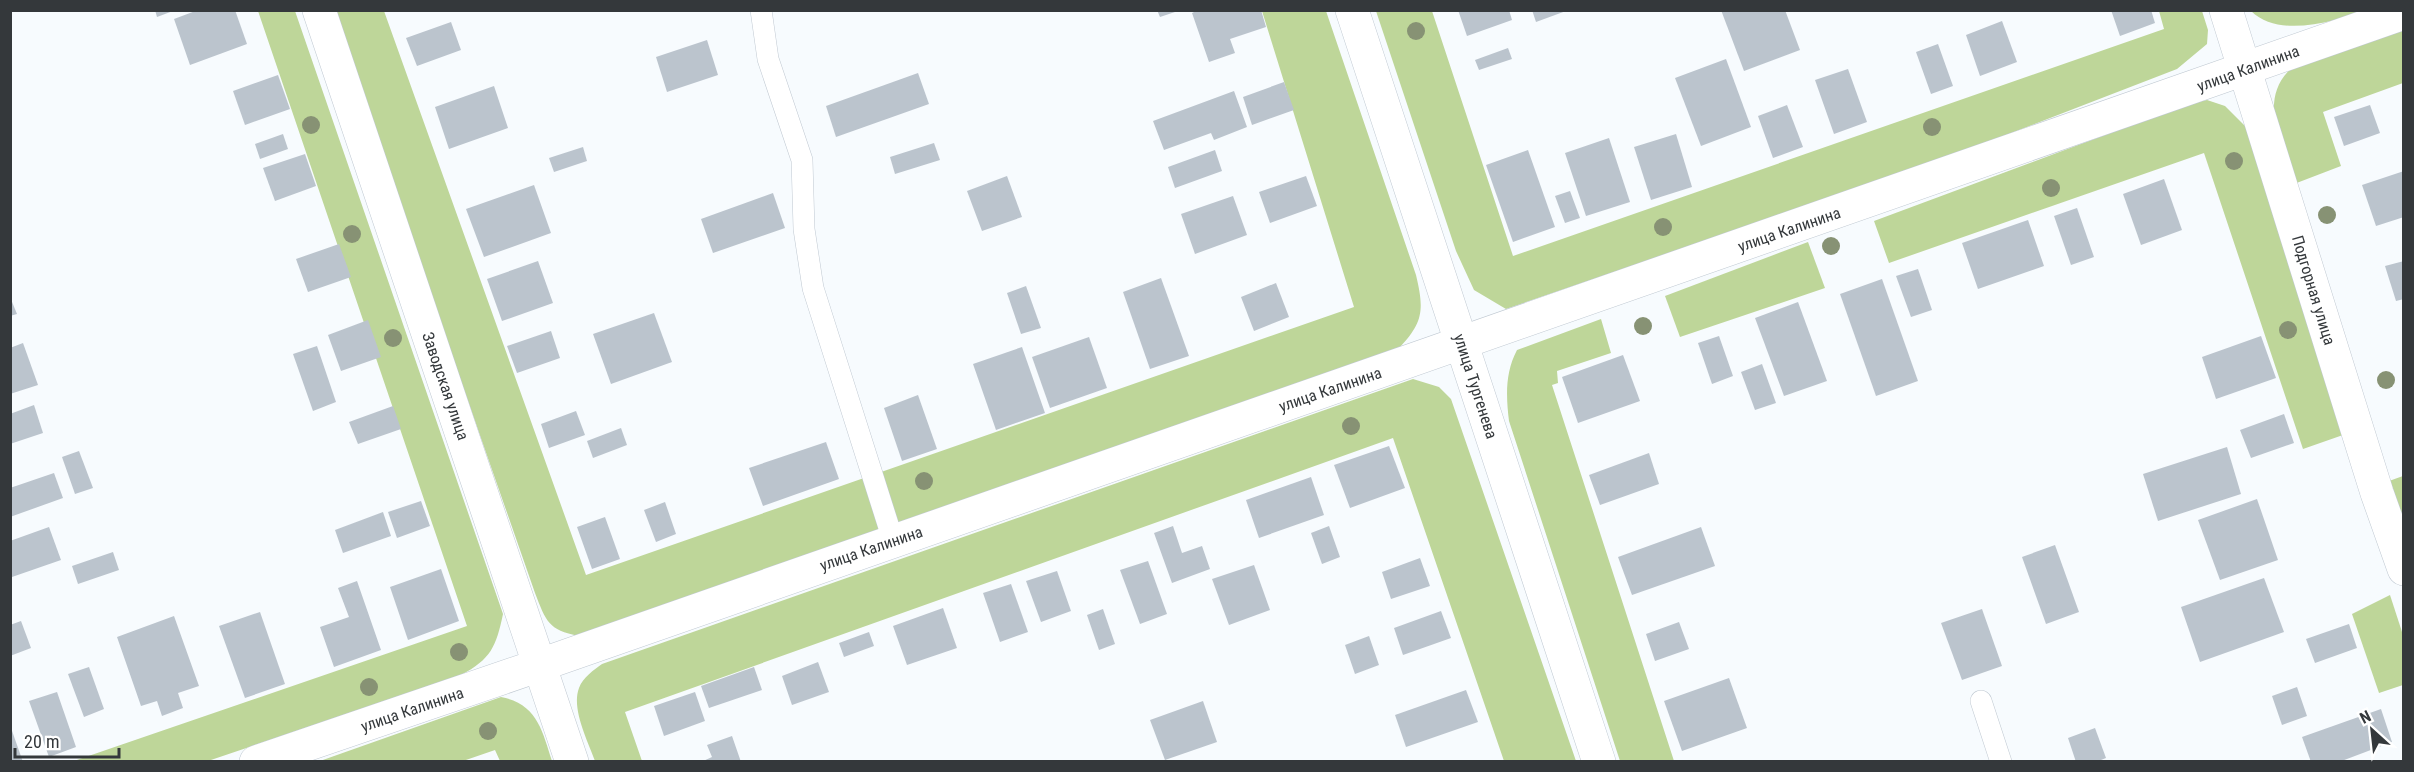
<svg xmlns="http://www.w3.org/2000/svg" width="2414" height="772" font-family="'Roboto Condensed',sans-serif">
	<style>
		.green { fill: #bed699 }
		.building { fill: #bbc4cd }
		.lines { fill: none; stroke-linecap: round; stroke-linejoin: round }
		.service-casing { stroke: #c0c9d2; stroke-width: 22 }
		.minor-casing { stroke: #c0c9d2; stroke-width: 34 }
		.service { stroke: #fff; stroke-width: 21 }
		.minor { stroke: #fff; stroke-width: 33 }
		.tree { fill: #879274 }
		.labels { text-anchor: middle; stroke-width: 4.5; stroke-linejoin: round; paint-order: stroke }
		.street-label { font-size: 16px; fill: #34383b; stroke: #fff }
	</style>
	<rect width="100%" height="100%" fill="#f7fbfe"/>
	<g class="green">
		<path d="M258 11H295L503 614C496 647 491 659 461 675L208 761 71 762 467 626Z"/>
		<path d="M332 11H384L586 575 1354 307 1262 11H1326L1416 275C1424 309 1424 322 1399 348L579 636C548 630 546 621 535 593Z"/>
		<polygon points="1376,11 1432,11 1513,256 2164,29 2159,11 2202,11 2208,30 2207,44 2177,69 1944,159 1506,309 1474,290 1456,251"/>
		<path d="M2251 11H2371C2336 19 2281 40 2251 11Z"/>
		<path d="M2403 27V83L2323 112 2341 166 2294 184C2282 144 2255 97 2295 65Z"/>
		<polygon points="2207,100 2225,106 2246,127 2343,435 2303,449 2204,153 1889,263 1874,221 2188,104"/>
		<polygon points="1808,242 1825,288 1680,337 1665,296"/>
		<path d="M1601 319 1611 353 1557 371 1558 383 1552 385 1674 761H1620L1509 421C1506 396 1505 373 1517 350Z"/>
		<path d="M1413 379 1439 387 1451 399 1576 761H1504L1393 438 625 712 642 761H595C588 741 571 709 579 688 583 677 594 670 602 664Z"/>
		<polygon points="2403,476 2403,524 2389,481"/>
		<polygon points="2390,595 2403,635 2403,685 2379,693 2352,614"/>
		<path d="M501 697C537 704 542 730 552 761H500L495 750 463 761H320Z"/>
	</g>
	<g class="building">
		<polygon points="155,10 173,10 173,11 157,17"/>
		<polygon points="198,10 235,10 247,44 190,65 174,19"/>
		<polygon points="1157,10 1178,10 1178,11 1160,17"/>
		<polygon points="1198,10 1261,10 1266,27 1230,39 1235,53 1209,62 1192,13"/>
		<polygon points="1458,10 1509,10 1512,20 1467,36"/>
		<polygon points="1532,10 1566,10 1566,11 1536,22"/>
		<polygon points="1721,10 1785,10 1800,50 1744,71"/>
		<polygon points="2111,10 2151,10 2155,23 2120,36"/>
		<polygon points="2002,21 2017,62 1980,76 1966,35"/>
		<polygon points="451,22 461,50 417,66 406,38"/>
		<polygon points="707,40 718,75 667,92 656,57"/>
		<polygon points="1938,44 1953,86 1931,94 1916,52"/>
		<polygon points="1508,48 1512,59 1479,70 1475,60"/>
		<polygon points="1726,59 1751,127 1701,146 1675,78"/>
		<polygon points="1848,69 1867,122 1834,134 1815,80"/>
		<polygon points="918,73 929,104 836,137 826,106"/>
		<polygon points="278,75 290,109 245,125 233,91"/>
		<polygon points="1284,82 1294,110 1252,125 1243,97"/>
		<polygon points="494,86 508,128 449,149 435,107"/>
		<polygon points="1234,91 1247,127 1214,140 1211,133 1164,150 1153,121"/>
		<polygon points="1787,105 1803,147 1773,158 1758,116"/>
		<polygon points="2370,105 2380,133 2344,146 2334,117"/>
		<polygon points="283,134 288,149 260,159 255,144"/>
		<polygon points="1676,134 1692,187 1651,200 1634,147"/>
		<polygon points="1609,138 1630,202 1586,216 1565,153"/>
		<polygon points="934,143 940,160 895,174 890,157"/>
		<polygon points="583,147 587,161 554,172 549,158"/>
		<polygon points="1215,150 1222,171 1175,188 1168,167"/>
		<polygon points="1528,150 1555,227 1513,242 1486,165"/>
		<polygon points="305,154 316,186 275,201 263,168"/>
		<polygon points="2404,171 2404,217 2376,226 2362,185"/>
		<polygon points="1007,176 1022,217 982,231 967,191"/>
		<polygon points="1306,176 1317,206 1270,223 1259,192"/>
		<polygon points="2164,179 2182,230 2141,245 2123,194"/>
		<polygon points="534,185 551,233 484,257 466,209"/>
		<polygon points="1570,191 1580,218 1565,223 1555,196"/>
		<polygon points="773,193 785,228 713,253 701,219"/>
		<polygon points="1233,196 1247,235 1195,254 1181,214"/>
		<polygon points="2077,208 2094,257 2071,265 2054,216"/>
		<polygon points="2028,220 2044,266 1978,289 1962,243"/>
		<polygon points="339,244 351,277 308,292 296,259"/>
		<polygon points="538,261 553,303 502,321 487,279"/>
		<polygon points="2404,261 2404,299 2396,301 2385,266"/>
		<polygon points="1918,269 1932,310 1911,317 1896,276"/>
		<polygon points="1161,278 1189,356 1150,369 1123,292"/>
		<polygon points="1882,279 1918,381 1876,396 1840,294"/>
		<polygon points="1276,283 1289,317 1254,331 1241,297"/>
		<polygon points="1026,286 1041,328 1021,334 1007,293"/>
		<polygon points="10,297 17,314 10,316"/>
		<polygon points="1798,302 1827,381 1784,396 1755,318"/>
		<polygon points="654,313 672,362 611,384 593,334"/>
		<polygon points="368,320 381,357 341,371 328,335"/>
		<polygon points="551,331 560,358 517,373 507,346"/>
		<polygon points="1719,336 1733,376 1712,384 1698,343"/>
		<polygon points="2261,336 2276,378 2216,399 2202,357"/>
		<polygon points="1089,337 1107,388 1050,408 1032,357"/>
		<polygon points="23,343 38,385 10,394 10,348"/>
		<polygon points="317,346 336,402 313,411 293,354"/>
		<polygon points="1022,347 1045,413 996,430 973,364"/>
		<polygon points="1623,355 1640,401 1578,423 1562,377"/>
		<polygon points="1762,364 1776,403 1755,410 1741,372"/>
		<polygon points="918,395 937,449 902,461 884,408"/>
		<polygon points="34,405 43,433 10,444 10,414"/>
		<polygon points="393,406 401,429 358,444 349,422"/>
		<polygon points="576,411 585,435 549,448 541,424"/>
		<polygon points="2284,414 2294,443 2251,458 2240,430"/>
		<polygon points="621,428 627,445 593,458 587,441"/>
		<polygon points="826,442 839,479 763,506 749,468"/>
		<polygon points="1389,446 1405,488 1350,508 1334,465"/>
		<polygon points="2227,447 2241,494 2158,521 2143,474"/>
		<polygon points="79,451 93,488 75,494 62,457"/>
		<polygon points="1649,453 1659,484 1600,505 1589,475"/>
		<polygon points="54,473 63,498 10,517 10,488"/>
		<polygon points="1311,477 1324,515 1259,538 1246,500"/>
		<polygon points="2257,499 2278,560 2220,580 2198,520"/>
		<polygon points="421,501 430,526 397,538 388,512"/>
		<polygon points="665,502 676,534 656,542 644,510"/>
		<polygon points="383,512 391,536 343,553 335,530"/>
		<polygon points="605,517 620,559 592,569 577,527"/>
		<polygon points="1173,526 1182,553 1202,546 1210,569 1172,583 1154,533"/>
		<polygon points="1329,526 1340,557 1322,564 1311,533"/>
		<polygon points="49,527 61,560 12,577 10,541"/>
		<polygon points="1701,527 1715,566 1632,595 1618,557"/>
		<polygon points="2055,545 2079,612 2046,624 2022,557"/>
		<polygon points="113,552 119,570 78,584 72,566"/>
		<polygon points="1420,558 1430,586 1391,599 1382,572"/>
		<polygon points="1148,561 1167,614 1140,624 1120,570"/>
		<polygon points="1254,565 1270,610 1229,625 1212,579"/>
		<polygon points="441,569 459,621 408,640 390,587"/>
		<polygon points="1057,571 1071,611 1041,622 1026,581"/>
		<polygon points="2264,578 2284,632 2200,662 2181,607"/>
		<polygon points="357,581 381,650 334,667 320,627 349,617 338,588"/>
		<polygon points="1011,584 1028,632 1000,642 983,593"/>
		<polygon points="943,608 957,648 907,665 893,626"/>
		<polygon points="1103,609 1115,644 1099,650 1087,615"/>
		<polygon points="1982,609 2002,666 1962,680 1941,623"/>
		<polygon points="1441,611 1451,638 1403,655 1394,628"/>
		<polygon points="260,612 285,684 245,698 219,626"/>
		<polygon points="174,616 199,686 178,693 183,708 162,716 157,701 141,706 117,637"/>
		<polygon points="21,621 31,648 10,656 10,625"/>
		<polygon points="1679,622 1689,649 1655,661 1646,634"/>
		<polygon points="2349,624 2357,648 2315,663 2306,639"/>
		<polygon points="869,632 874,646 844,657 839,643"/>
		<polygon points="1369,636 1379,665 1355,674 1345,645"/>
		<polygon points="818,662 829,692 792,705 782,676"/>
		<polygon points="89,667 104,709 84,717 68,674"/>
		<polygon points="754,667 762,690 709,708 701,686"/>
		<polygon points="1729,678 1747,728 1682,751 1664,701"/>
		<polygon points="2297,687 2307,716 2282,725 2272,696"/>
		<polygon points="1466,690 1478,722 1406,747 1395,715"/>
		<polygon points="57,692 76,747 49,757 29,701"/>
		<polygon points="695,692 705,721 664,736 654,706"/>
		<polygon points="1203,701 1217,742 1165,760 1150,720"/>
		<polygon points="2381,709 2392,742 2339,762 2311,762 2302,737"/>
		<polygon points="10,728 11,728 23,762 10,762"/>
		<polygon points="2095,728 2106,758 2096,762 2076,762 2068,738"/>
		<polygon points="732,736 741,762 701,762 712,757 707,745"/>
	</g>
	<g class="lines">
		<g class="service-casing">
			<g id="service">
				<polyline points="761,10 768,59 802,160 804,229 813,288 893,540"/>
				<polyline points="1981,701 2001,762"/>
			</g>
		</g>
		<g class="minor-casing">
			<g id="minor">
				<polyline points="319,10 572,762"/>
				<polyline points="1352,10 1599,762"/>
				<polyline points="2226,10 2377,493 2404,569"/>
				<polyline points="256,762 540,665 2404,13"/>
			</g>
		</g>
		<use href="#service" class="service"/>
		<use href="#minor" class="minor"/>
	</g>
	<g class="tree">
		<circle cx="1416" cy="31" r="9"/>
		<circle cx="311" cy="125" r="9"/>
		<circle cx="1932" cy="127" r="9"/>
		<circle cx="2234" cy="161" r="9"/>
		<circle cx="2051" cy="188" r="9"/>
		<circle cx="2327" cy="215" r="9"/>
		<circle cx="1663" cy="227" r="9"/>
		<circle cx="352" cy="234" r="9"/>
		<circle cx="1831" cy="246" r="9"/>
		<circle cx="1643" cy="326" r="9"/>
		<circle cx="2288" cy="330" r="9"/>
		<circle cx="393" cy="338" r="9"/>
		<circle cx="2386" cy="380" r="9"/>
		<circle cx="1351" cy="426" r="9"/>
		<circle cx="924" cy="481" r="9"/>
		<circle cx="459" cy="652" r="9"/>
		<circle cx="369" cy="687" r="9"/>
		<circle cx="488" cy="731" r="9"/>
	</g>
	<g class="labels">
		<g class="street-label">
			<text transform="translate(2248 68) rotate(-20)" y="6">улица Калинина</text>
			<text transform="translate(1789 229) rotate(-19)" y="6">улица Калинина</text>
			<text transform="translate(2314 290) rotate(73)" y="6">Подгорная улица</text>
			<text transform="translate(446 386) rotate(71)" y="6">Заводская улица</text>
			<text transform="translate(1476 386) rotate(72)" y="6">улица Тургенева</text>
			<text transform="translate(1330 389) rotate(-19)" y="6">улица Калинина</text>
			<text transform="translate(871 548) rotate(-19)" y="6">улица Калинина</text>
			<text transform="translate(412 709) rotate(-19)" y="6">улица Калинина</text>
		</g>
	</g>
	<rect width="2414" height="772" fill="none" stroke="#34383b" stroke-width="24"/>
	<g transform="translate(2372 730) rotate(333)" stroke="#ffffff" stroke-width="4.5" paint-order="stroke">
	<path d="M0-4.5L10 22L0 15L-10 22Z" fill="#34383b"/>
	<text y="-9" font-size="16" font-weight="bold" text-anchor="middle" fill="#34383b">N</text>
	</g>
	<path d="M15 748v9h104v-9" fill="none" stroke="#34383b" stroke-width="3"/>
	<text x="24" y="748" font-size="18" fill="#34383b" stroke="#ffffff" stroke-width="4.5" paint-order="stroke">20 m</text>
</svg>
